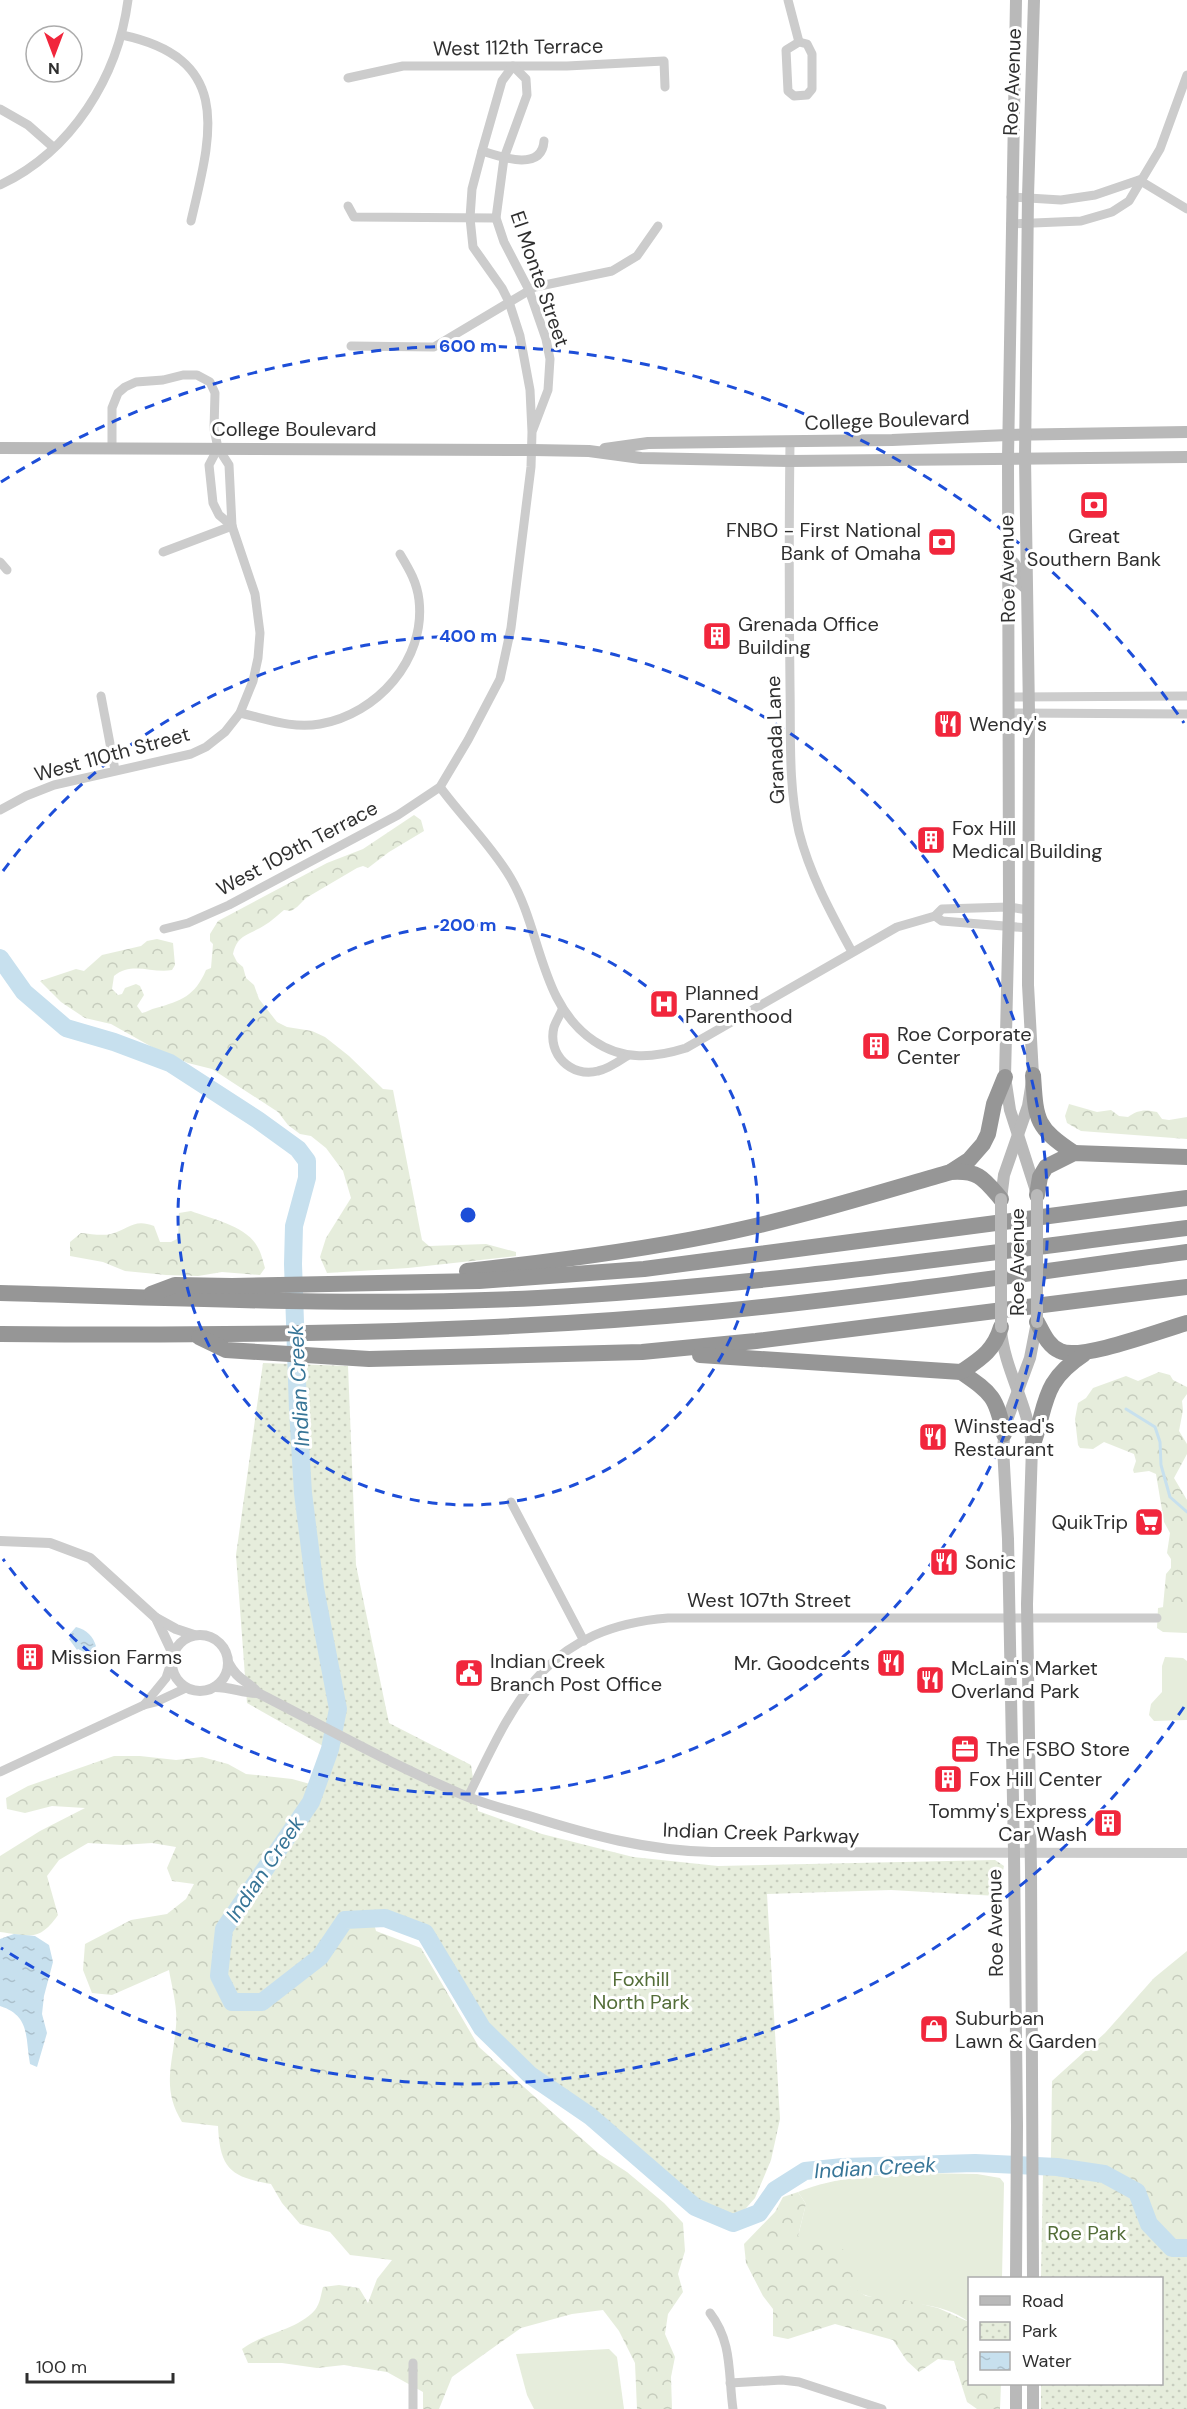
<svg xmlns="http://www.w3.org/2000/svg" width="1187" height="2409" font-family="'DM Sans',sans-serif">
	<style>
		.green { fill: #e6eddc }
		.forest { fill: url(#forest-crowns) }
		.park { fill: url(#park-dots) }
		.water { fill: url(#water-ripples) }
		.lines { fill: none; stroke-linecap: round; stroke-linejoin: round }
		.stream { stroke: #c7e0ee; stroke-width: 3 }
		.river { stroke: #c7e0ee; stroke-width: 18 }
		.minor { stroke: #ccc; stroke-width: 9 }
		.tertiary { stroke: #ccc; stroke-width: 10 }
		.secondary { stroke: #b9b9b9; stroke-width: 12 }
		.motorway { stroke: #969696; stroke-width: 16 }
		.secondary-bridge { stroke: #b9b9b9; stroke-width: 12 }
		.ring { fill: none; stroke: #1d4ed8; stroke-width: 3; stroke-dasharray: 10 8 }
		.labels { text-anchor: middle; stroke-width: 6; stroke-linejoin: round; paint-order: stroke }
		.street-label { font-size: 20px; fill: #2f2f2f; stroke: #fff }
		.poi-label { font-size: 20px; fill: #2f2f2f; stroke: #fff; text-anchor: start }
		.park-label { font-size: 20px; fill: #546e39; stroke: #fff }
		.water-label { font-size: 21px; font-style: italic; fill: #377597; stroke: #fff }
		.centre { fill: #1d4ed8; stroke: #fff; stroke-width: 3 }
		.ring-label { font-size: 18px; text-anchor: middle; font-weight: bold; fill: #1d4ed8; stroke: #fff; stroke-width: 6; stroke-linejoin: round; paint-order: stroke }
	</style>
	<defs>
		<pattern id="forest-crowns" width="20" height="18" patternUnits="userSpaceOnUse" patternTransform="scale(1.5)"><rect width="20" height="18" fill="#e6eddc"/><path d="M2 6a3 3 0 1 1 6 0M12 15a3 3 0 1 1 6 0" fill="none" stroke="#c6ccbd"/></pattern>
		<pattern id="park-dots" width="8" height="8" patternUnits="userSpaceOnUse" patternTransform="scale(1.5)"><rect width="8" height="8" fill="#e6eddc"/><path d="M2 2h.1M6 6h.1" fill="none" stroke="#c6ccbd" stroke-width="1.8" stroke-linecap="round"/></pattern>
		<pattern id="water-ripples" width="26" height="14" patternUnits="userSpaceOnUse" patternTransform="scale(1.5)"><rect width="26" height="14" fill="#c7e0ee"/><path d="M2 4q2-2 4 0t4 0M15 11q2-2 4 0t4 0" fill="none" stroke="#abc0cc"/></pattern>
	</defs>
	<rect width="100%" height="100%" fill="#fff"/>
	<g class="green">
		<polygon points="1175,1605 1187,1607 1187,1633 1163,1632 1157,1628 1158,1608"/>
		<polygon points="1165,1657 1183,1658 1187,1661 1187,1720 1154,1721 1149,1715 1151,1704 1162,1692 1162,1666"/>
		<path d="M919 2173 977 2174 1000 2178 1004 2183 1002 2278H970L969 2322C941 2300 900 2305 868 2296 845 2290 815 2252 798 2236L806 2204 798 2192C837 2176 877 2176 919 2173Z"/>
		<polygon points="609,2349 617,2357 624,2409 534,2409 527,2395 516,2354"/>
	</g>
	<g class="forest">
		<path d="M414 815 421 820 424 831 389 852 368 868 363 866 357 868 306 898 297 907 291 911 284 910C277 916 268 924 260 928 245 936 237 937 233 954L237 962 243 967 246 978 254 985 259 999 277 1022 287 1027 312 1031 325 1037 349 1056 383 1089 393 1090 422 1240 429 1246 486 1244 516 1252V1256L408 1268 327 1273 320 1257 326 1238 351 1198 343 1171 326 1148 311 1136 300 1134 288 1125 278 1112 212 1069 188 1063 152 1047 111 1024 85 1018 61 1002 40 981 76 969 84 971 102 955 141 946 147 941 157 939 173 943 175 965 172 970C153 974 132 961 114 976L112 989 118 995 122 994 125 988 136 984 140 986 144 995 137 1006 142 1013C147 1012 151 1009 156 1008 181 1001 195 996 206 970L211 968 213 944 210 941V934L218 921 327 863 363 849Z"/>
		<path d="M1069 1104 1097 1112 1111 1110 1119 1116 1128 1117C1137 1110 1145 1109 1157 1112L1162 1119 1169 1120 1187 1117V1139L1081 1131 1067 1123 1065 1116Z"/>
		<path d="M191 1211C211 1219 245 1225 257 1246 261 1252 263 1261 265 1268L260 1275 222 1272 198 1276 166 1275 125 1271 103 1262 70 1256V1242L81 1233C91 1234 102 1236 111 1234 129 1229 134 1218 154 1226L160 1242H171L177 1239C180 1230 177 1222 179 1213Z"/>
		<polygon points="1159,1372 1170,1375 1173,1380 1187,1387 1187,1394 1182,1401 1183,1410 1179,1431 1187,1444 1187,1454 1174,1478 1187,1500 1187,1607 1163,1607 1166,1574 1171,1568 1171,1559 1167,1553 1170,1533 1164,1522 1156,1474 1149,1471 1134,1473 1133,1470 1136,1461 1134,1454 1104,1442 1093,1449 1080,1448 1078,1445 1075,1419 1078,1403 1086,1398 1093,1388 1126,1376 1138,1381"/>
		<path d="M114 1756H140L176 1760 202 1757 228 1764 246 1774 292 1779 339 1792 376 1931 421 1948 479 2047 599 2154 627 2172 664 2203 683 2223 685 2251 678 2274 683 2292 668 2314 665 2334 675 2357 671 2377 672 2409H637L635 2363 619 2331 603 2310 572 2314 521 2328 452 2377 439 2409H423V2392L387 2372 344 2365 317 2368 282 2363H248L242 2349C265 2332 296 2331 315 2310 320 2304 321 2294 323 2287L339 2285 359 2288 368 2303 377 2279 392 2260 350 2255 330 2232 300 2224 282 2203 271 2184C230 2177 220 2168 218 2126L182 2122C161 2088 173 2064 176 2026 178 2008 172 1988 169 1970L112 1995 92 1993 83 1970 85 1944 131 1920 167 1914 186 1899 194 1884 172 1881 167 1868 176 1847 152 1843 122 1845 88 1843 59 1860 47 1876 58 1915C39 1942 30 1936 0 1932V1856L40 1831 85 1808 52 1806 25 1813 7 1809 6 1798 28 1786Z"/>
		<polygon points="1187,1951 1187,2279 1162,2278 1050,2223 1052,2081 1105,2033 1154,1978"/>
		<polygon points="798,2192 806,2204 798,2236 829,2242 851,2254 857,2268 850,2286 866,2296 905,2300 938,2308 969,2322 970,2384 1001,2384 1000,2409 977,2409 967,2402 954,2361 938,2359 919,2372 907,2361 893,2340 835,2324 788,2339 773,2336 773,2309 763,2296 746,2263 744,2244 775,2212 783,2197"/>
	</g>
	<g class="park">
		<polygon points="263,1363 348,1366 356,1565 389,1723 471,1765 478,1811 542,1834 633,1857 718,1866 995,1860 1004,1866 997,1896 891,1890 767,1894 780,2119 771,2160 755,2198 733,2223 695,2207 590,2116 530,2075 482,2028 425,1933 385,1918 345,1920 320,1957 262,2002 232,2002 219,1976 224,1929 311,1802 330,1750 247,1703 236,1555"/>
		<path d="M1043 2173C1068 2179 1098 2183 1120 2198 1145 2214 1156 2257 1187 2260V2409H1041V2384H1162V2278H1041Z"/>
	</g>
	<g class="water">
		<path d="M76 1627C87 1630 93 1636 96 1646L88 1654 78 1649 77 1650 69 1639 71 1637 69 1635Z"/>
		<path d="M14 1934 35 1936 49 1945 53 1962 44 1996 42 2014 47 2033 37 2067 30 2064C25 2038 31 2016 0 2006V1939Z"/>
	</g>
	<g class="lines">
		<polyline class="stream" points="1126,1409 1155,1427 1160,1442 1161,1465 1170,1497 1187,1512"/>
		<polyline class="river" points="0,958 24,992 66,1028 114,1042 170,1063 258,1120 298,1149 307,1161 307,1178 294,1226 293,1264 298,1410 303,1493 315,1588 338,1709 330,1749 311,1802 224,1929 219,1976 232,2002 262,2002 320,1957 345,1920 385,1918 425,1933 482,2028 530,2075 590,2116 695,2207 733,2223 759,2213 775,2190 805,2171 843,2167 975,2163 1057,2167 1104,2174 1137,2192 1149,2224 1172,2248 1187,2248"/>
		<g class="minor">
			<polyline points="788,0 799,42"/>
			<path d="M122 35C235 59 211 135 191 221"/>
			<polygon points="799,42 807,44 812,54 812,89 807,95 794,96 788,91 786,50"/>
			<polyline points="348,78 403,66 567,66 664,61 665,87"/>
			<polyline points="0,109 28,125 53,147"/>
			<path d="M482 151C501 157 542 172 544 141"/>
			<polyline points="1139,180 1187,209"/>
			<path d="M0 185C72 151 118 77 128 0"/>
			<polyline points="1011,197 1061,200 1095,195 1139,180"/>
			<polyline points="348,206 354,217 496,218"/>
			<polyline points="1011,224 1081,221 1112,212 1129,201 1160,149 1187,75"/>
			<polyline points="351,346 434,347 535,287 612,271 637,256 658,226"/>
			<path d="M790 442C789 523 789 605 790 687 791 735 788 785 799 832 810 875 831 913 852 952"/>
			<polyline points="218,448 209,465 213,503 219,515 232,526"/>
			<polyline points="163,552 232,526"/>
			<polyline points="0,562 7,570"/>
			<polyline points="101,696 115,770"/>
			<polyline points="1009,697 1187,696"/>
			<path d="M240 713C267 719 292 729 320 724 377 714 426 660 419 600 417 582 409 569 400 554"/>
			<polyline points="1010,713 1187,714"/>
			<path d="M440 787C462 817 491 845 510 877 542 930 539 1004 594 1041 623 1061 654 1058 686 1048L897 927 935 916 942 909 1009 907 1028 910"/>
			<polyline points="0,810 26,796 54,785 191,754 206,747 225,732 240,713 253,681 258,658 260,633 255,594 232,526 229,465 218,448 214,429 215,393 210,382 197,375 183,375 163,380 136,382 125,387 118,393 112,408 112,447"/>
			<polyline points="935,916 942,921 1029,928"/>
			<polyline points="164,929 188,923 229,905 398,815 440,787 468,740 500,679 511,628 531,467 532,432 530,390 520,336 509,302 502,288 473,247 470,218 472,189 482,151 502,81 513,66 526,79 527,95 504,158 496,218 504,242 529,290 546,339 550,359 548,390 532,432"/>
			<path d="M562 1010C560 1015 556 1021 554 1027 547 1054 571 1078 598 1071 608 1069 618 1062 627 1056"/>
			<polyline points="511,1502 584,1641"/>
			<polyline points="144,1705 166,1678 171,1663"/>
			<polyline points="0,1772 144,1705 156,1702 186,1688"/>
			<path d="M468 1797C516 1698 546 1628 668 1618H1157"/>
			<path d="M710 2313C733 2343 728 2374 733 2409"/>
			<polyline points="730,2383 782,2380 799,2382 882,2409"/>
			<polyline points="413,2409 413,2363"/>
		</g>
		<g class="tertiary">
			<polyline points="0,1541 50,1543 90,1558 156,1618 173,1654"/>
			<polyline points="156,1618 176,1629 194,1635"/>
			<circle cx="200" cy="1663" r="28"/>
			<path d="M228 1662C238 1681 246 1679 258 1693 327 1728 396 1767 468 1797 488 1805 508 1810 529 1816 590 1835 648 1851 712 1852L1187 1853"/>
			<path d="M215 1687C231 1687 243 1693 258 1693"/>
		</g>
		<g class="secondary">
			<polyline points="1016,0 1008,458 1009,907 1005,1077 1010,1110 1036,1191"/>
			<polyline points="0,448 533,450 589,451 641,458 790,461 1187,457"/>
			<polyline points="605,449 648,443 892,440 1008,435 1187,432"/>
			<path d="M1008 559C1018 564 1017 569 1017 580L1027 589"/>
			<polyline points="1001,1199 1004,1175 1028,1106 1033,1075 1028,985 1029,713 1025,458 1028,196 1034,0"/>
			<path d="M1001 1331C1005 1371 1029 1406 1032 1447L1027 1604 1031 1871 1033 2278"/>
			<polyline points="1016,2278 1017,2125 1014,1853 1008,1539 1003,1447 1006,1423 1030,1358 1037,1322"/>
			<polyline points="1016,2384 1016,2409"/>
			<polyline points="1033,2409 1033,2384"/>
		</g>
		<g class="motorway">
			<path d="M1033 1075C1036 1120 1035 1127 1074 1153"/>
			<polyline points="952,1171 969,1160 983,1144 988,1134 994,1104 1005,1077"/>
			<polyline points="1037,1195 1040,1177 1046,1167 1074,1153 1187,1157"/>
			<path d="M467 1271C548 1262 629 1252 709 1236 791 1220 871 1195 951 1172 979 1170 984 1179 1001 1199"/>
			<path d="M0 1293C180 1298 359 1307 538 1298 756 1286 971 1255 1187 1228"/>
			<polyline points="151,1294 175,1285 232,1286 479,1281 644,1269 1187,1198"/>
			<path d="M1037 1322C1043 1333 1048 1346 1060 1351 1081 1361 1162 1330 1187 1323"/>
			<path d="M0 1334C237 1336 475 1334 712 1312 871 1297 1029 1273 1187 1252"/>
			<polyline points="199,1337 226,1350 369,1359 642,1352 756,1341 1187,1287"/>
			<path d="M700 1355 961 1372C993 1394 996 1397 1004 1434"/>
			<path d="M961 1372C980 1359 994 1351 1001 1327"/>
			<path d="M1032 1447C1048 1404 1040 1383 1084 1354"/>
		</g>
		<g class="secondary-bridge">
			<polyline points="1037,1322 1037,1195"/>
			<polyline points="1001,1327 1001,1199"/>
		</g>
	</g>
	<g class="ring">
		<circle cx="468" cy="1215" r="290"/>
		<path d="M3 871A579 579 0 1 1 3 1559"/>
		<path d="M1184 1707A869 869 0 0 1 1 1948M1 482A869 869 0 0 1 1184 723"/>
	</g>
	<defs>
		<g id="bank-square" transform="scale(1.5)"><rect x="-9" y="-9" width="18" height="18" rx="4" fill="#f1263c" stroke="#fff"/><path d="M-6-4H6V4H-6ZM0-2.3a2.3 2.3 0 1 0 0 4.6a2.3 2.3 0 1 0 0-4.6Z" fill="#fff"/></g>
		<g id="building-square" transform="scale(1.5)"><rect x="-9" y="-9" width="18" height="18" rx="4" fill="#f1263c" stroke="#fff"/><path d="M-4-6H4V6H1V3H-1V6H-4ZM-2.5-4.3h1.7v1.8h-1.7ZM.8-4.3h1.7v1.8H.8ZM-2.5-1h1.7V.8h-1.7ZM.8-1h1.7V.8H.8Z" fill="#fff"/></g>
		<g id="restaurant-square" transform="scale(1.5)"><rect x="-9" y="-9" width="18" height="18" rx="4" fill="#f1263c" stroke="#fff"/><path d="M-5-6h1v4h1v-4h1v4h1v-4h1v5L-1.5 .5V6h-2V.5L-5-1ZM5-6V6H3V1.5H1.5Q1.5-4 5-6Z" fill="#fff"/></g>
		<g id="hospital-square" transform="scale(1.5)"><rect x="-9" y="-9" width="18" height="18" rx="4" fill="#f1263c" stroke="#fff"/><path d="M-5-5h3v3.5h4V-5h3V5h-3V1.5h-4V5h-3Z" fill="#fff"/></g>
		<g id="supermarket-square" transform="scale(1.5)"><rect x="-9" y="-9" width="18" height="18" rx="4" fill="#f1263c" stroke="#fff"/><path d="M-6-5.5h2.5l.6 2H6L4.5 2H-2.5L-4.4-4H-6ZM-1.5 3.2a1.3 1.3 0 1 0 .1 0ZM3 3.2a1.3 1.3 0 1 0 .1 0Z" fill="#fff"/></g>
		<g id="civic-square" transform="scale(1.5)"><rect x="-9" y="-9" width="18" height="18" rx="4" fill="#f1263c" stroke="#fff"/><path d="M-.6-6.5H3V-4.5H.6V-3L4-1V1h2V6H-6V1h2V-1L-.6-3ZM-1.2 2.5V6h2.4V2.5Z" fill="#fff"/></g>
		<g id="office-square" transform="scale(1.5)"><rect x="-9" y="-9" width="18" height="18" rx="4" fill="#f1263c" stroke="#fff"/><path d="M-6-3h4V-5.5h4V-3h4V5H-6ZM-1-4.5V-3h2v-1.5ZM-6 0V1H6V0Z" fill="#fff"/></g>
		<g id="shop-square" transform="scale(1.5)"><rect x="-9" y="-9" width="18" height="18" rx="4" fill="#f1263c" stroke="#fff"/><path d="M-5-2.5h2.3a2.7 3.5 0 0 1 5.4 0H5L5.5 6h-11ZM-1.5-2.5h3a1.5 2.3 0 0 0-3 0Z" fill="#fff"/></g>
	</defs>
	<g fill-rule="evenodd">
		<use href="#bank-square" x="1094" y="505"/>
		<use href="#bank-square" x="942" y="542"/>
		<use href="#building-square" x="717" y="636"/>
		<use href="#restaurant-square" x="948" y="724"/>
		<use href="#building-square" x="931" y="840"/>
		<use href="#hospital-square" x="664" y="1004"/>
		<use href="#building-square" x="876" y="1046"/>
		<use href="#restaurant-square" x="933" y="1437"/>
		<use href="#supermarket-square" x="1149" y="1522"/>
		<use href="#restaurant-square" x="944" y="1562"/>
		<use href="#building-square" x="30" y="1657"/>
		<use href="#restaurant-square" x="891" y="1663"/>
		<use href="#civic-square" x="469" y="1673"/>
		<use href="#restaurant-square" x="930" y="1680"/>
		<use href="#office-square" x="965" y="1749"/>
		<use href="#building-square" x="948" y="1779"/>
		<use href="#building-square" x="1108" y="1823"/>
		<use href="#shop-square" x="934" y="2029"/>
	</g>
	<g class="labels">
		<g class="street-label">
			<text transform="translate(518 47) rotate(-1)" y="7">West 112th Terrace</text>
			<text transform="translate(1012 82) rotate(-88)" y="7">Roe Avenue</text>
			<text transform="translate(540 279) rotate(71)" y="7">El Monte Street</text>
			<text transform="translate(887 420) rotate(-2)" y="7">College Boulevard</text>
			<text x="294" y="436">College Boulevard</text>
			<text transform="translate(1007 569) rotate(-91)" y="7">Roe Avenue</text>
			<text transform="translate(775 740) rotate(-92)" y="7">Granada Lane</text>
			<text transform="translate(112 754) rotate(-15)" y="7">West 110th Street</text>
			<text transform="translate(297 848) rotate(-28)" y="7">West 109th Terrace</text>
			<text transform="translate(1017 1262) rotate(-90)" y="7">Roe Avenue</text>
			<text x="769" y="1607">West 107th Street</text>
			<text transform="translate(761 1833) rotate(2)" y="7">Indian Creek Parkway</text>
			<text transform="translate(995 1923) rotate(-91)" y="7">Roe Avenue</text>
		</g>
		<g class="poi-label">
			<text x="921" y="537" text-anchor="end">FNBO - First National<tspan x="921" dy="23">Bank of Omaha</tspan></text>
			<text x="1094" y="543" text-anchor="middle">Great<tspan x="1094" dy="23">Southern Bank</tspan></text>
			<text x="738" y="631">Grenada Office<tspan x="738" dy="23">Building</tspan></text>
			<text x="969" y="731">Wendy's</text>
			<text x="952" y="835">Fox Hill<tspan x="952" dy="23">Medical Building</tspan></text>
			<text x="685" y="1000">Planned<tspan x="685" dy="23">Parenthood</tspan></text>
			<text x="897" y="1041">Roe Corporate<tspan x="897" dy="23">Center</tspan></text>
			<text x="954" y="1433">Winstead's<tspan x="954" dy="23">Restaurant</tspan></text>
			<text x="1128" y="1529" text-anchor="end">QuikTrip</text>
			<text x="965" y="1569">Sonic</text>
			<text x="51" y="1664">Mission Farms</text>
			<text x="490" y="1668">Indian Creek<tspan x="490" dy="23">Branch Post Office</tspan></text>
			<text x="870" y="1670" text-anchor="end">Mr. Goodcents</text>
			<text x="951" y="1675">McLain's Market<tspan x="951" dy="23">Overland Park</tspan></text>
			<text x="986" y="1756">The FSBO Store</text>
			<text x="969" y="1786">Fox Hill Center</text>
			<text x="1087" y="1818" text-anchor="end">Tommy's Express<tspan x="1087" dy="23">Car Wash</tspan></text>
			<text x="955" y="2025">Suburban<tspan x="955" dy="23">Lawn &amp; Garden</tspan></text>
		</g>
		<g class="park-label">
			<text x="641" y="1986">Foxhill<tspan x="641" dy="23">North Park</tspan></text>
			<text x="1087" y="2240">Roe Park</text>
		</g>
		<g class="water-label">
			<text transform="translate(299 1386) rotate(-93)" y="7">Indian Creek</text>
			<text transform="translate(265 1869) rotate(-56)" y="7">Indian Creek</text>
			<text transform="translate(875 2168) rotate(-3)" y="7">Indian Creek</text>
		</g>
	</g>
	<circle cx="468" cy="1215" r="9" class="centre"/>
	<g class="ring-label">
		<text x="468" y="352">600 m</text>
		<text x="468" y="642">400 m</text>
		<text x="468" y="931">200 m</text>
	</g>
	<rect x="968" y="2277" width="195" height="108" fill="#ffffff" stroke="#acacac" stroke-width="1.5"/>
	<rect x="980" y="2296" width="30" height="9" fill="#b9b9b9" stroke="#acacac" stroke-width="1.5"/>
	<text x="1022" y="2307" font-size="18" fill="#2f2f2f">Road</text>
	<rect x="980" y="2322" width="30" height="18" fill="url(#park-dots)" stroke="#acacac" stroke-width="1.5"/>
	<text x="1022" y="2337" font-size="18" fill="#2f2f2f">Park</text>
	<rect x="980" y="2352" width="30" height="18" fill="url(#water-ripples)" stroke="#acacac" stroke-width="1.5"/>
	<text x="1022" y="2367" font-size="18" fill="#2f2f2f">Water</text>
	<g transform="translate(54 54) rotate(180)"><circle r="28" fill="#ffffff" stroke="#acacac" stroke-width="1.5"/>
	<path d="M0-4.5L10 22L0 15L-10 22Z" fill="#f1263c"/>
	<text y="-9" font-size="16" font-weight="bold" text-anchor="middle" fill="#2f2f2f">N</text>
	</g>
	<path d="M27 2373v9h146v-9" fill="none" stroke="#2f2f2f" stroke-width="3"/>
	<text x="36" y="2373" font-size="18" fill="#2f2f2f" stroke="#ffffff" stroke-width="4.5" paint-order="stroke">100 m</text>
</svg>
